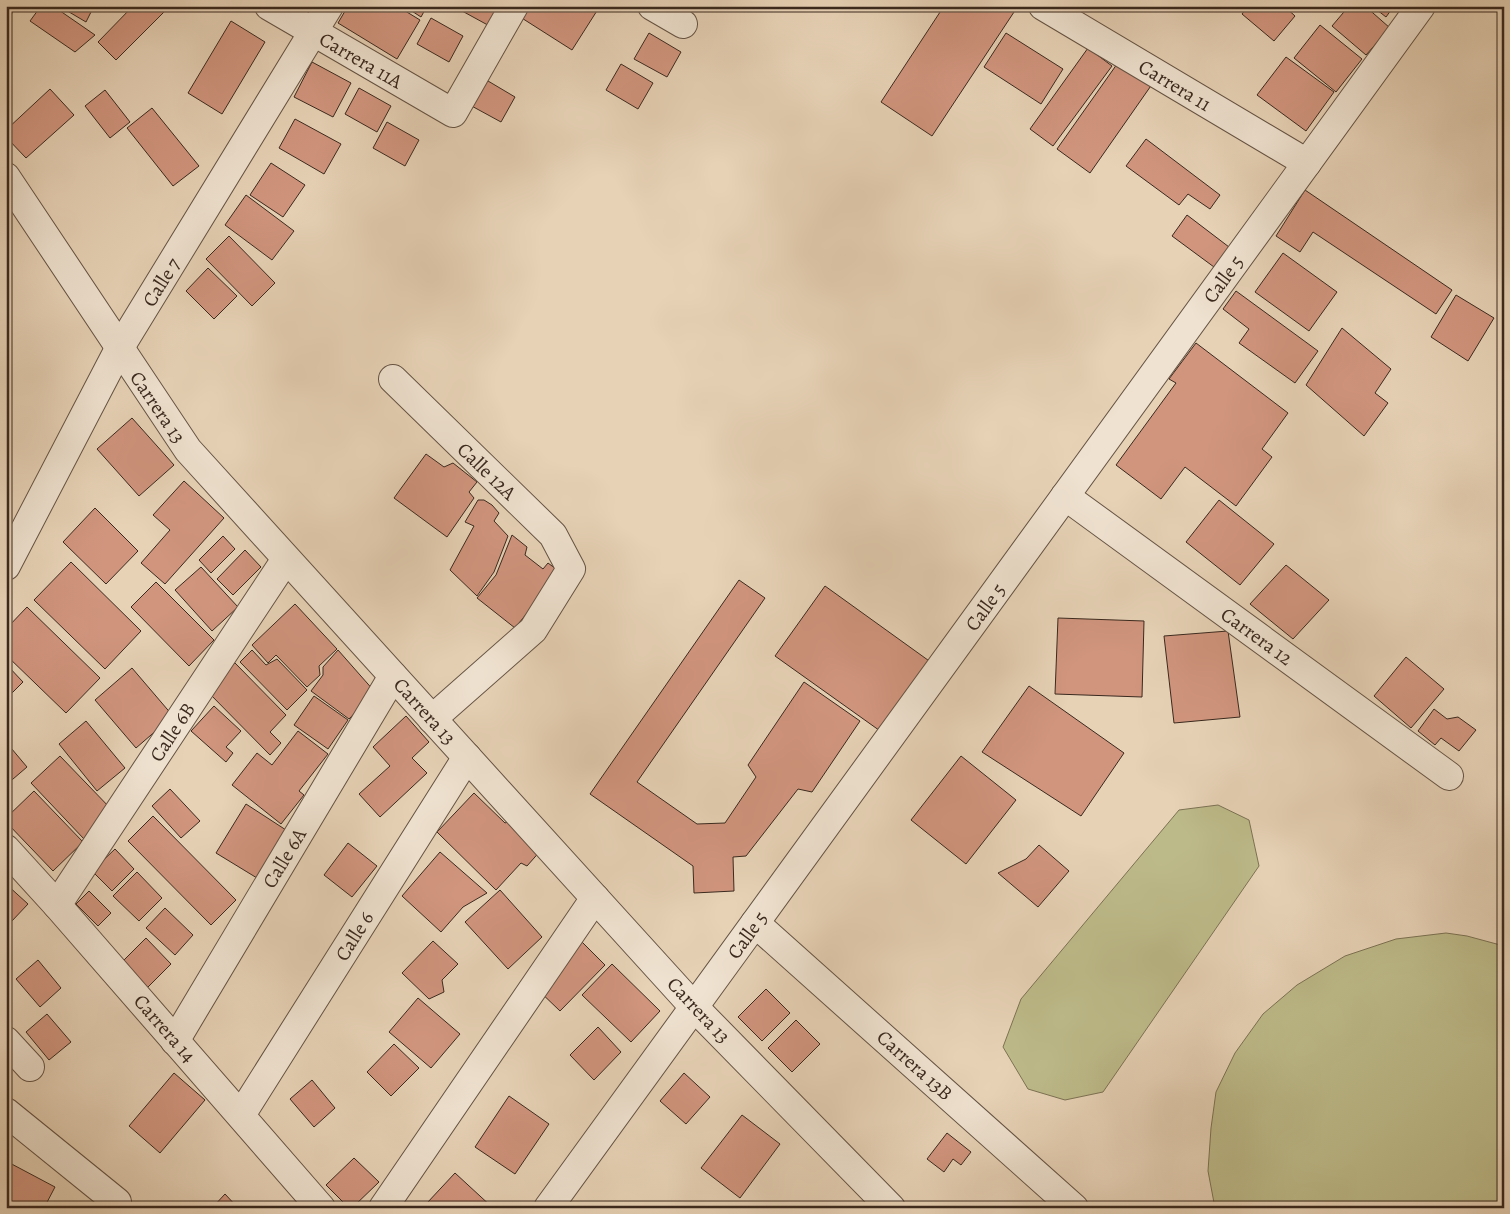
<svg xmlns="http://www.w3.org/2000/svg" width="1510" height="1214" font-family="Alegreya,serif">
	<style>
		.green { fill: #bdba89; stroke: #7c7254 }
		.building { fill: #d1957e; stroke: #3a291e }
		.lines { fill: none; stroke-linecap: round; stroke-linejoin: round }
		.minor-casing { stroke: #655344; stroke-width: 30 }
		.minor { stroke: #efe2d0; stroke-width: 28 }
		.labels { text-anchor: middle; stroke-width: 4; stroke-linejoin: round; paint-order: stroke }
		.street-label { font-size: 20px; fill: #3a291e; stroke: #efe2d0 }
	</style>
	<rect width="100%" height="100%" fill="#e7d2b6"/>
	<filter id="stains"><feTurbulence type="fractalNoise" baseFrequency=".004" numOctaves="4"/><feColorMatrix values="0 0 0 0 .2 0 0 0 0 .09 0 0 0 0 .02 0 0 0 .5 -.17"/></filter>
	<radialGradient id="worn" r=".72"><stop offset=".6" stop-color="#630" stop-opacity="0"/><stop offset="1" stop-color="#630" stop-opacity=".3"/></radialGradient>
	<g class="green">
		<polygon points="1218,805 1249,820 1259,866 1103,1092 1065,1100 1028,1089 1003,1047 1021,999 1179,810"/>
		<polygon points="1446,933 1467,936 1504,946 1504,1208 1215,1208 1208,1171 1211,1128 1216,1092 1235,1053 1263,1014 1297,985 1345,956 1396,939"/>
	</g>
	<g class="building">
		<polygon points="6,6 16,6 6,24"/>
		<polygon points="41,6 53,6 95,35 75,52 30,21"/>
		<polygon points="59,6 94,6 86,22"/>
		<polygon points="133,6 170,6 116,60 98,42"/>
		<polygon points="348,6 397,6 420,20 397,59 338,23"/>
		<polygon points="404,6 427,6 421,17"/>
		<polygon points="453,6 507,6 495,29"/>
		<polygon points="522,6 600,6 572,50 517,15"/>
		<polygon points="944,6 1011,6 1016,9 932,136 881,102"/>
		<polygon points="1248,6 1284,6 1295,16 1274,41 1242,14"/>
		<polygon points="1349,6 1365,6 1390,28 1366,55 1332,26"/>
		<polygon points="1372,6 1394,6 1386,17"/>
		<polygon points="431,18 463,36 449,62 417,44"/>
		<polygon points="231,21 265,42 222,114 188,93"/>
		<polygon points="1320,25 1362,59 1336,92 1294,58"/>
		<polygon points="649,33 681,52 667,77 634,59"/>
		<polygon points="1006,33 1063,69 1041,104 984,67"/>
		<polygon points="1088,48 1112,66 1053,146 1030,129"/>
		<polygon points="1122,57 1155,80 1090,173 1057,149"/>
		<polygon points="1286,57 1334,92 1306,131 1257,95"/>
		<polygon points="312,62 351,83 333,117 294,97"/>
		<polygon points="621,64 653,83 638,109 606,90"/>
		<polygon points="483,78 515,97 501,122 468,104"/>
		<polygon points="359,88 391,106 377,132 345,114"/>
		<polygon points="50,89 74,115 26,158 6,137 6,130"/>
		<polygon points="105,90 130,122 110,138 85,106"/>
		<polygon points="152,108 199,166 173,186 127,128"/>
		<polygon points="295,119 341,144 324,174 279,148"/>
		<polygon points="387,122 419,140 405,166 373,148"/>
		<polygon points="1146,139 1220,195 1210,209 1188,194 1179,205 1126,166"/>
		<polygon points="271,163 305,185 283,217 250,195"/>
		<polygon points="1305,190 1452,290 1436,314 1313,232 1300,252 1276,236"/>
		<polygon points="246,195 294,231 272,260 225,225"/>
		<polygon points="1187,215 1229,247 1214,267 1172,236"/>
		<polygon points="229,236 275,283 252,306 206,259"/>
		<polygon points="1283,253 1337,292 1309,331 1255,292"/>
		<polygon points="208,268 237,296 214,319 186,291"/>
		<polygon points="1236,291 1318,351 1295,383 1239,343 1249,329 1223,309"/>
		<polygon points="1456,295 1494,318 1468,361 1431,337"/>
		<polygon points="1342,328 1391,369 1375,393 1388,403 1364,436 1306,385"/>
		<polygon points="1196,343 1288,413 1262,449 1272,457 1236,506 1185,467 1161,499 1116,465 1176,383 1169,379"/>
		<polygon points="132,418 174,465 139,496 97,449"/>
		<polygon points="426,454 444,467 453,463 477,482 469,492 474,498 447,537 394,498"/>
		<polygon points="184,481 224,518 165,584 141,563 170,530 153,515"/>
		<polygon points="478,500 484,500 492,505 499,513 494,521 508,536 494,572 477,596 450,570 474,526 465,522"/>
		<polygon points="1219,500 1274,544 1240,585 1186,542"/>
		<polygon points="95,508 138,551 106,584 63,542"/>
		<polygon points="512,535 527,547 525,555 543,569 548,563 560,572 515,628 477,598 496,575"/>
		<polygon points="223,536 235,549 211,573 199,560"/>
		<polygon points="245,550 261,567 233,595 217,579"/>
		<polygon points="71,562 141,631 105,669 34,600"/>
		<polygon points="1286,565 1329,600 1293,639 1250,604"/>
		<polygon points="201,567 238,607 212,631 175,590"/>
		<polygon points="739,580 765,598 637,782 697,824 725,823 756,777 748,765 804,682 860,721 812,792 798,789 746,856 733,857 734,891 694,893 693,866 590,794"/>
		<polygon points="156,582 214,640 189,666 131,607"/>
		<polygon points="825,586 932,663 883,733 775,656"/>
		<polygon points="295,604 337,649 319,666 320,675 307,687 276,655 268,663 252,645"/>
		<polygon points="27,607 100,678 66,713 6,655 6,629"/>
		<polygon points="1058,618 1144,621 1142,697 1055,694"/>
		<polygon points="1228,631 1240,717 1174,723 1164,636"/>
		<polygon points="252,650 266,665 277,659 307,690 287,710 240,662"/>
		<polygon points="338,650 375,692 349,719 311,691 323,675 323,667"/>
		<polygon points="1406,657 1444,689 1411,728 1374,696"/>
		<polygon points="235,663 286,715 270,732 281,743 270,755 207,691"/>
		<polygon points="6,664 23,682 6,699"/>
		<polygon points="132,668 173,716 136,748 95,700"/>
		<polygon points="1029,686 1124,753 1081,816 982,752"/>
		<polygon points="314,696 348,720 328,749 294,725"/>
		<polygon points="214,706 241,731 226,747 233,753 226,762 191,731"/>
		<polygon points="1434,709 1447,719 1458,717 1476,730 1459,751 1441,738 1435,745 1418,731"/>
		<polygon points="406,716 429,742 412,758 427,773 380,817 359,794 390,766 373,747"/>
		<polygon points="86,721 125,768 97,791 59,744"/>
		<polygon points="298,731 328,754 299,791 304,795 281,824 232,785 257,753 272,765"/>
		<polygon points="6,742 27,767 6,785"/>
		<polygon points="60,756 113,811 84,839 31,783"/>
		<polygon points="961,756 1016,800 966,864 911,820"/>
		<polygon points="170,789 200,821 181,838 152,806"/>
		<polygon points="34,791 83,842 53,871 6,822 6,818"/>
		<polygon points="474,793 505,823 510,821 542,849 527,866 521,863 496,890 437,832"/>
		<polygon points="246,804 286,830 257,878 216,853"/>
		<polygon points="153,816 236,900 211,925 128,841"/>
		<polygon points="348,843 377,866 352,897 324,875"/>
		<polygon points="1039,845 1069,871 1038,907 998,873 1026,859"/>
		<polygon points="115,849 134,869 112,891 92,871"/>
		<polygon points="440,852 487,893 463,907 441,932 402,896"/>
		<polygon points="137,872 162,898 139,921 113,896"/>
		<polygon points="6,884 28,904 11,922 6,918"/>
		<polygon points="500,890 542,937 508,969 465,922"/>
		<polygon points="89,891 111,913 98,926 76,904"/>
		<polygon points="165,908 193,935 175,955 146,928"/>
		<polygon points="146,938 171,964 147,988 122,962"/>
		<polygon points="580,940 605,965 560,1011 535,987"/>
		<polygon points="433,941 458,964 442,980 444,992 429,999 402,973"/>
		<polygon points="38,960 61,988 40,1007 16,979"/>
		<polygon points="612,964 660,1011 631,1042 582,995"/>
		<polygon points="766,989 790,1013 762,1041 738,1017"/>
		<polygon points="418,998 460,1034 431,1068 389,1032"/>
		<polygon points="47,1014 71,1042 49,1060 26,1032"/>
		<polygon points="796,1020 820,1044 792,1072 768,1048"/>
		<polygon points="598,1027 621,1052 594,1080 570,1055"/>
		<polygon points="394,1044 419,1068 391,1096 367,1072"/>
		<polygon points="174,1073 205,1100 160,1153 129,1126"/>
		<polygon points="684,1073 710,1097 686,1124 660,1101"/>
		<polygon points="312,1080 335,1108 314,1127 290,1099"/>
		<polygon points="509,1096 549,1124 515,1174 475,1147"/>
		<polygon points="742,1115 780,1144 740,1198 701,1168"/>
		<polygon points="947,1133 971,1152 961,1165 953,1159 944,1172 927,1159"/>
		<polygon points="354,1158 379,1182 352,1208 349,1208 326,1185"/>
		<polygon points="6,1161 55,1187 44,1208 6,1208"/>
		<polygon points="455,1173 493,1208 433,1208 427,1203"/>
		<polygon points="225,1194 238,1208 212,1208"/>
	</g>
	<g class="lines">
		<g class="minor-casing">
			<g id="minor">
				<polyline points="269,6 453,113 514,6"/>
				<polyline points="652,6 683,24"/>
				<polyline points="1043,6 1307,163"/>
				<polyline points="6,177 188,450 694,1007 891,1208"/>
				<polyline points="393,379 553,535 571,569 533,630 432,719"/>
				<polyline points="1065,496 1449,776"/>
				<polyline points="6,566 119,349 329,6"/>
				<polyline points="6,849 57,905 321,1208"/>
				<polyline points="57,905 286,559"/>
				<polyline points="755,923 1074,1208"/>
				<polyline points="6,1041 30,1067"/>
				<polyline points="175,1041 393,676"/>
				<polyline points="6,1112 117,1202"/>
				<polyline points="241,1115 467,757"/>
				<polyline points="383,1208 595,898"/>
				<polyline points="548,1208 1421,6"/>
			</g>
		</g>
		<use href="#minor" class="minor"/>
	</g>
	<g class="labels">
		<g class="street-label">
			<text transform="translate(361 60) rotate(30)" y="7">Carrera 11A</text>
			<text transform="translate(1175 85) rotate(31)" y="7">Carrera 11</text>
			<text transform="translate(1223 279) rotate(-54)" y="7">Calle 5</text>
			<text transform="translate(161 282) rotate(-58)" y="7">Calle 7</text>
			<text transform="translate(158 407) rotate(56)" y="7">Carrera 13</text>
			<text transform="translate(487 471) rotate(44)" y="7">Calle 12A</text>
			<text transform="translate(985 607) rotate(-54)" y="7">Calle 5</text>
			<text transform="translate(1257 636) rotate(36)" y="7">Carrera 12</text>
			<text transform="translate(425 711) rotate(48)" y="7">Carrera 13</text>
			<text transform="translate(172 732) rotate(-57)" y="7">Calle 6B</text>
			<text transform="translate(284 858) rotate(-59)" y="7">Calle 6A</text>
			<text transform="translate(747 935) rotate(-54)" y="7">Calle 5</text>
			<text transform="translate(354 936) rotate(-58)" y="7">Calle 6</text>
			<text transform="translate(699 1010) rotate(47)" y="7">Carrera 13</text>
			<text transform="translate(165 1028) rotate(49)" y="7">Carrera 14</text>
			<text transform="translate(915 1065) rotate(42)" y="7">Carrera 13B</text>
		</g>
	</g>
	<rect width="1510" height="1214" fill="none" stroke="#e7d2b6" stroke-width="25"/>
	<rect x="8" y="8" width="1495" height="1199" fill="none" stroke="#3a291e" stroke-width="2.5"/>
	<rect x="12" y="12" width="1485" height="1189" fill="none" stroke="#3a291e"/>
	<rect width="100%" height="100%" filter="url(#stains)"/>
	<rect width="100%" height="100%" fill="url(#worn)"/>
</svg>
